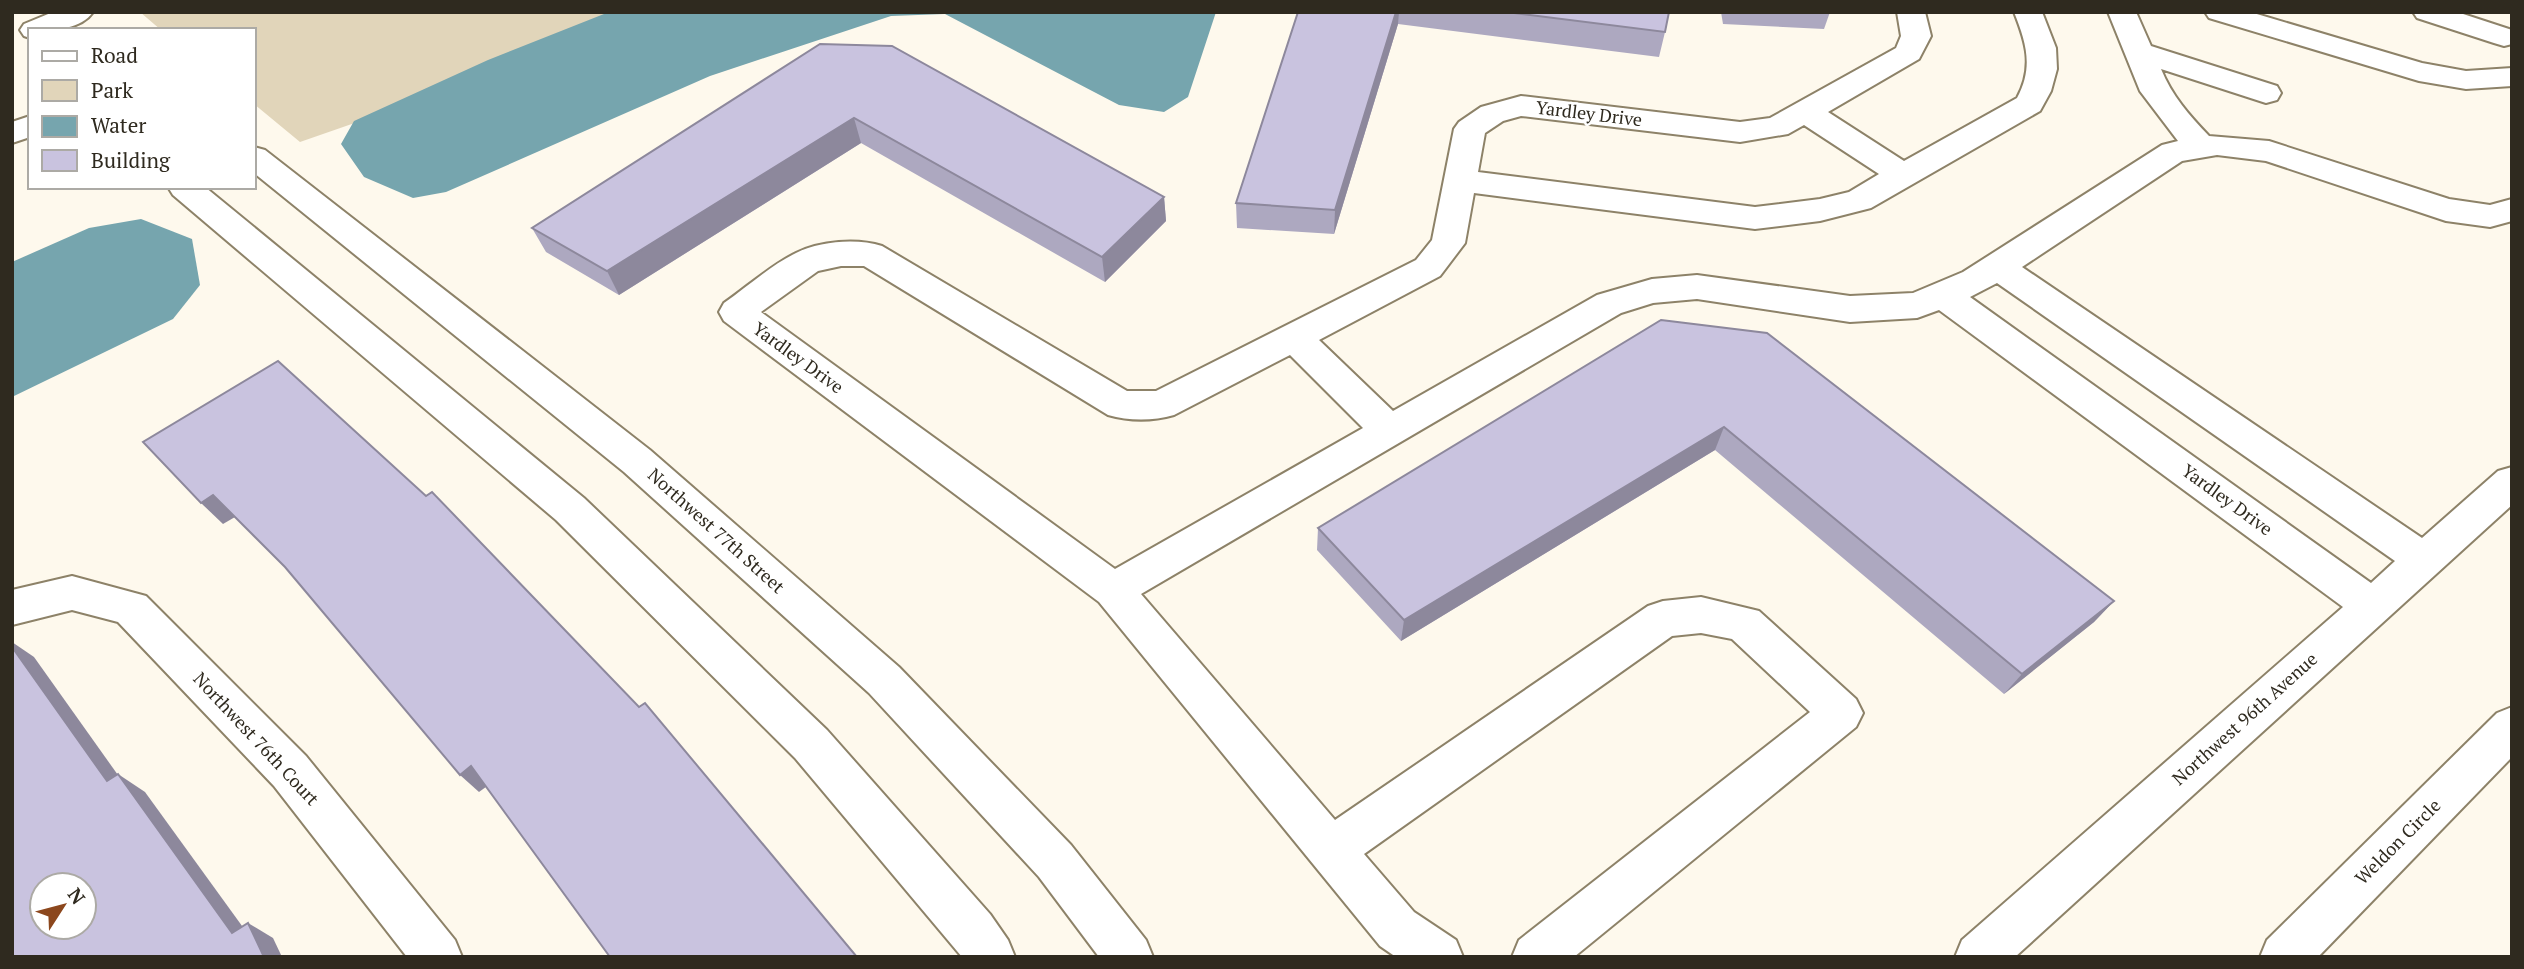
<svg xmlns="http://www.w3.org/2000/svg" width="2524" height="969" font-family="'PT Serif',serif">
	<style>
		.green { fill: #e1d5ba }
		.water { fill: #76a5ae }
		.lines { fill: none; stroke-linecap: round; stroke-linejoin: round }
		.minor-casing { stroke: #8d8268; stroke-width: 4 }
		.minor { fill: #fff; fill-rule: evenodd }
		.wall { fill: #ada8c0 }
		.shaded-wall { fill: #8d889c }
		.building { fill: #c9c3df; stroke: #8d889c; stroke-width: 2; fill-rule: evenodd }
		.labels { text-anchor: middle; stroke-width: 5; stroke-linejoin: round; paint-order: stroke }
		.street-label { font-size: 18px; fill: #2f2a1f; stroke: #fff }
	</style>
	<rect width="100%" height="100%" fill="#fef9ed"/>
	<polygon class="green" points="140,12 635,12 369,118 300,142 254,104 254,30 161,30"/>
	<g class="water">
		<polygon points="609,12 1216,12 1188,97 1164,112 1119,105 945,14 891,16 710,76 446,192 413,198 364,177 341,144 354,121 488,60"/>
		<polygon points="141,219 192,239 200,285 173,319 12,397 12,262 89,228"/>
	</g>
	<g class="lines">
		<g class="minor-casing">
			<g id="minor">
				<path d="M53 12H93C80 31 50 30 30 30V38L24 36 20 30 24 24Z"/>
				<path d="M1897 12H1925L1931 36 1919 59 1828 112 1904 161 2017 98C2034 67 2026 42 2014 12H2042L2056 48 2057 69 2051 91 2040 111 1871 208 1820 221 1755 229 1474 193 1465 243 1440 276 1319 340 1393 411 1597 295 1652 279 1697 275 1850 296 1913 293 1963 272 2162 145 2178 141 2140 91 2108 12H2136L2151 46 2277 86 2281 93 2277 100 2266 103 2161 69C2172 96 2189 115 2209 136L2269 141 2449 199 2490 205 2512 199V221L2490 227 2446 221 2266 161 2217 155 2182 161 2022 267 2422 538 2498 471 2512 467V505L2015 957H1955L1962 940 2343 607 1939 310 1917 318 1850 322 1697 299 1653 303 1621 313 1141 594 1335 820 1648 606 1663 601 1701 597 1759 611 1856 699 1863 713 1856 727 1574 957H1512L1519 940 1810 712 1732 639 1701 633 1672 636 1364 854 1414 912 1456 940 1463 957H1396L1380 946 1099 602 724 321 719 312 724 303C747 287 771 265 796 253 820 241 857 238 882 246L1127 391H1156L1416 260 1432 240 1454 129 1459 122 1481 107 1521 96 1740 122 1770 118 1896 48 1901 36ZM1521 116 1740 142 1788 134 1804 125 1879 174 1849 192 1820 199 1755 207 1478 172 1485 133 1503 121ZM841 266H864L1108 415C1129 421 1153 421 1174 415L1290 355 1363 428 1115 569 761 312 818 271ZM1997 283 2395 561 2371 583 1970 297Z"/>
				<polygon points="2205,12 2250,12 2422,63 2466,71 2512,68 2512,86 2466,89 2419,81 2209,18"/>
				<polygon points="2413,12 2457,12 2512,30 2512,44 2504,46 2494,43 2417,18"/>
				<polygon points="30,116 30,137 12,143 12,122"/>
				<polygon points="254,147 265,150 650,450 899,667 1071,845 1146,940 1153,957 1099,957 1039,877 869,693 624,472 254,173"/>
				<polygon points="168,187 205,187 584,498 827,730 990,914 1008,940 1015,957 962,957 795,758 556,520 173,195"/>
				<polygon points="72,576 146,596 306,756 455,940 462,957 407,957 274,786 118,622 72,610 12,625 12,590"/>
				<polygon points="2512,707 2512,757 2318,957 2260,957 2267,940 2497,713"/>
			</g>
		</g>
		<use href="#minor" class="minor"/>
	</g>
	<g class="wall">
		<polygon points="1298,12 1669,12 1665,32 1659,57 1398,24 1334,234 1237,228 1236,203"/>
		<polygon points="1721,12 1830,12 1824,29 1723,24"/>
		<polygon points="820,44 1164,197 1166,221 1105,282 861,143 619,295 546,252 532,228"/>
		<polygon points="1661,320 2114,601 2094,622 2004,694 1715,450 1401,641 1317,550 1318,528"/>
	</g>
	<g class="shaded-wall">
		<polygon points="1396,12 1399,12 1398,24 1334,234 1335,210"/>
		<polygon points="854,118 861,143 619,295 607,271"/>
		<polygon points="1164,197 1166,221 1105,282 1102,257"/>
		<polygon points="1724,427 1715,450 1401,641 1404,620"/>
		<polygon points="213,495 235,517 223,524 201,503"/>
		<polygon points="2114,601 2094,622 2004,694 2022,674"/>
		<polygon points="12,642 34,657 135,799 107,781 12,647"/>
		<polygon points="471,766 490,784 479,792 460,775"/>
		<polygon points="118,774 145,792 258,948 232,933"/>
		<polygon points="248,923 273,938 282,957 264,957"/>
	</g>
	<g class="building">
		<polygon points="1298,12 1396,12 1335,210 1236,203"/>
		<polygon points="1506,12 1669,12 1665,32"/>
		<polygon points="820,44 892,46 1164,197 1102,257 854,118 607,271 532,228"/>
		<polygon points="1661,320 1767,333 2114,601 2022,674 1724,427 1404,620 1318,528"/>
		<polygon points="278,361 426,496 432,492 639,707 645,703 857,957 610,957 471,766 460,775 285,567 213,495 201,503 143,442"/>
		<path d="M12 647 107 781 118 774 232 933 248 923 264 957H12ZM42 885H84V927H42Z"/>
	</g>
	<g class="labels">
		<g class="street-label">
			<text transform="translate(1589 114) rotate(7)" y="6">Yardley Drive</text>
			<text transform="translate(798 358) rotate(36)" y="6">Yardley Drive</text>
			<text transform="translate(2227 500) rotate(36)" y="6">Yardley Drive</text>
			<text transform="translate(716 531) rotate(42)" y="6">Northwest 77th Street</text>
			<text transform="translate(2245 719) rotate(-42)" y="6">Northwest 96th Avenue</text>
			<text transform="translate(256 739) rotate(47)" y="6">Northwest 76th Court</text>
			<text transform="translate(2398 842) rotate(-45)" y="6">Weldon Circle</text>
		</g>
	</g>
	<rect width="2524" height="969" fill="none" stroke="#2f2a1f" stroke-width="28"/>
	<rect x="28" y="28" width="228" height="161" fill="#ffffff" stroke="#acaaa5" stroke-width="2"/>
	<rect x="42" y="51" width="35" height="10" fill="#ffffff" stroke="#acaaa5" stroke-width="2"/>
	<text x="91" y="63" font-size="21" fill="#2f2a1f">Road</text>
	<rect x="42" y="80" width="35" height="21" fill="#e1d5ba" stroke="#acaaa5" stroke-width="2"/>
	<text x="91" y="98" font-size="21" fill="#2f2a1f">Park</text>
	<rect x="42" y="116" width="35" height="21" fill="#76a5ae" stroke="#acaaa5" stroke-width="2"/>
	<text x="91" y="133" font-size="21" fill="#2f2a1f">Water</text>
	<rect x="42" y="150" width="35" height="21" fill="#c9c3df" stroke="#acaaa5" stroke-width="2"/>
	<text x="91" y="168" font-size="21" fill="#2f2a1f">Building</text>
	<g transform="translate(63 906) rotate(54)"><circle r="33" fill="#ffffff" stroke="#acaaa5" stroke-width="2"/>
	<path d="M0-5L12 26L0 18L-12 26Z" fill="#8c471d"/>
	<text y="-10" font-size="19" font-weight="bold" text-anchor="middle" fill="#2f2a1f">N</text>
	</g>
</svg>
